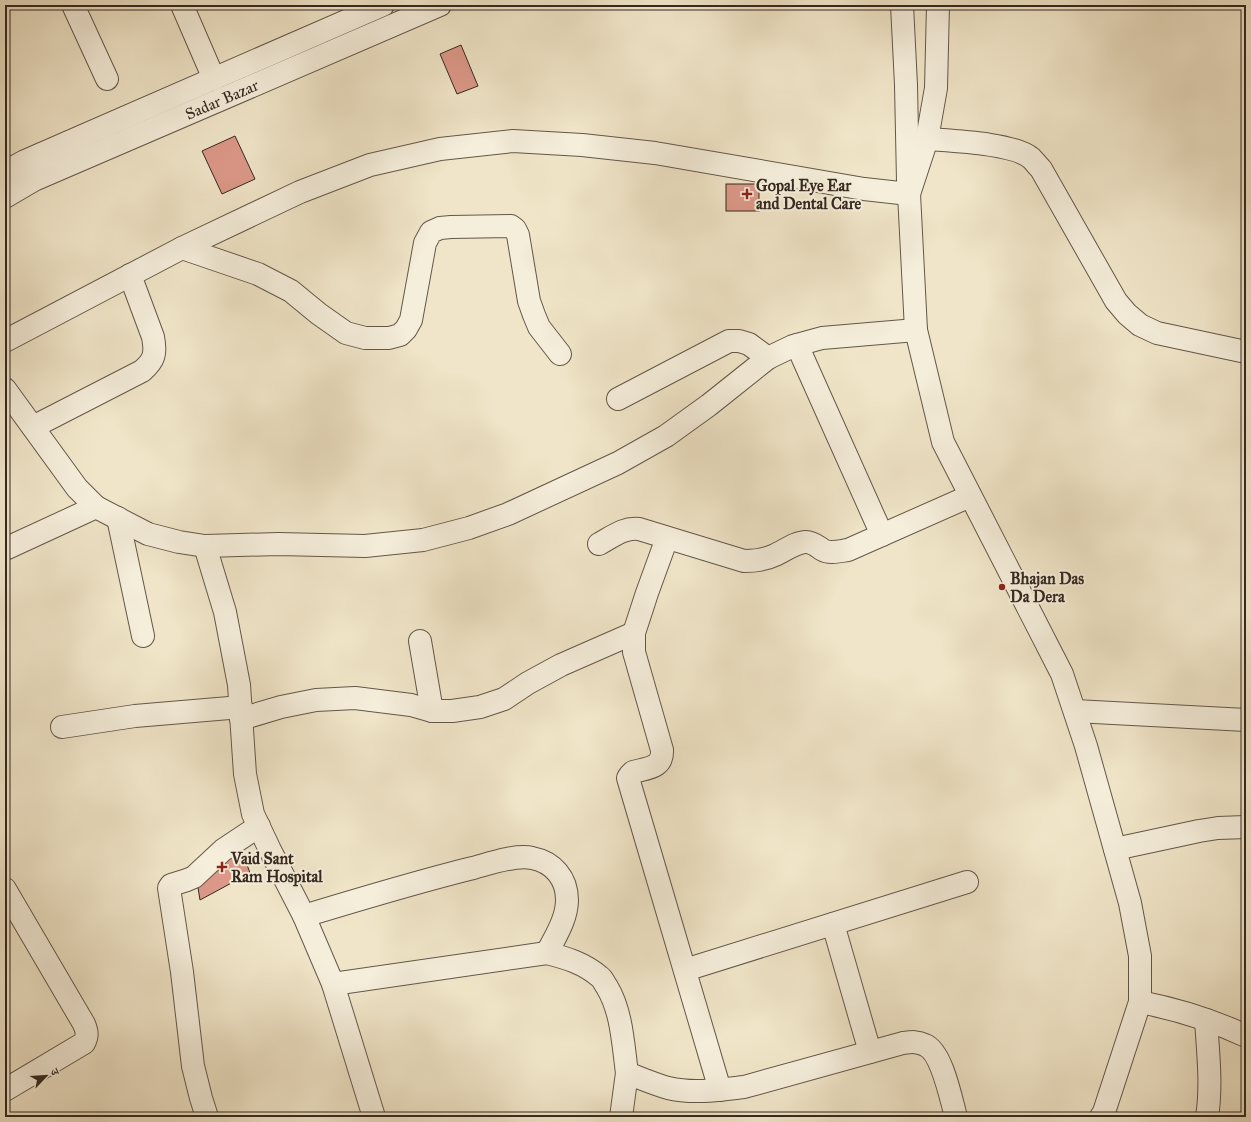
<svg xmlns="http://www.w3.org/2000/svg" width="1251" height="1122" font-family="'IM FELL Great Primer','Noto Serif Devanagari',serif">
	<style>
		.building { fill: #dc9888; stroke: #342820 }
		.lines { fill: none; stroke-linecap: round; stroke-linejoin: round }
		.minor-casing { stroke: #63574a; stroke-width: 24 }
		.minor { stroke: #f5eedb; stroke-width: 22 }
		.poi-dot { fill: #8f2418; stroke: #f5eedb; stroke-width: 1.5 }
		.labels { text-anchor: middle; stroke-width: 4; stroke-linejoin: round; paint-order: stroke }
		.street-label { font-size: 16px; fill: #342820; stroke: #f5eedb }
		.poi-label { font-size: 16px; font-weight: bold; fill: #342820; stroke: #f5eedb; text-anchor: start }
	</style>
	<rect width="100%" height="100%" fill="#f0e5c8"/>
	<filter id="stains"><feTurbulence type="fractalNoise" baseFrequency=".005" numOctaves="4"/><feColorMatrix values="0 0 0 0 .2 0 0 0 0 .09 0 0 0 0 .02 0 0 0 .5 -.17"/></filter>
	<radialGradient id="worn" r=".72"><stop offset=".6" stop-color="#630" stop-opacity="0"/><stop offset="1" stop-color="#630" stop-opacity=".3"/></radialGradient>
	<g class="building">
		<polygon points="461,45 478,86 457,94 440,54"/>
		<polygon points="235,136 255,179 222,194 202,151"/>
		<rect x="726" y="184" width="33" height="27"/>
		<polygon points="240,845 250,873 200,900 195,869"/>
	</g>
	<g class="lines">
		<g class="minor-casing">
			<g id="minor">
				<polyline points="73,5 107,79"/>
				<polyline points="182,5 214,79"/>
				<polyline points="902,5 906,85 908,181"/>
				<path d="M927 139C952 141 1013 143 1031 158 1034 161 1038 166 1041 169L1116 301 1127 314 1140 325 1157 333 1246 352"/>
				<polyline points="5,172 25,161 383,5"/>
				<polyline points="909,194 927,139 936,88 938,5"/>
				<path id="s1" d="M5 197 34 180 440 5"/>
				<polyline points="182,248 258,274 291,291 319,314 346,333 365,338 389,338 400,335 406,329 411,320 425,243 431,232 440,228 451,227 511,226 515,229 518,235 529,301 534,315 539,327 560,354"/>
				<path d="M5 341 182 248 300 192 370 165 440 149 513 141 582 145 655 153 864 189 909 194 916 330 943 442 1062 674 1086 746 1130 903 1140 956V1002C1176 1009 1212 1020 1246 1036"/>
				<polyline points="797,345 882,535"/>
				<polyline points="5,389 77,488 96,507"/>
				<polyline points="618,399 729,341 739,341 749,344 768,358"/>
				<path d="M33 427 142 371C155 360 156 353 153 337L130 275"/>
				<polyline points="118,518 143,636"/>
				<path d="M667 538 647 593 634 633V652L662 750C663 768 648 768 633 772L630 775 628 778 720 1090"/>
				<path d="M599 544C612 537 624 527 639 529L744 561C755 561 765 560 775 555 784 551 796 542 806 542 813 542 818 547 823 550 830 554 840 551 848 550L970 496"/>
				<polyline points="205,546 225,612 239,685 245,774 253,814 270,850 304,916 333,984 374,1117"/>
				<polyline points="5,549 96,507 148,534 179,542 205,546 278,544 365,546 423,540 469,528 508,514 618,463 666,436 709,405 768,358 793,346 822,338 916,330"/>
				<polyline points="420,641 432,711"/>
				<polyline points="1075,711 1246,720"/>
				<polyline points="241,719 281,707 316,700 355,698 411,705 432,711 452,711 480,707 504,699 528,683 561,665 634,633"/>
				<polyline points="62,727 135,716 241,707"/>
				<polyline points="1115,849 1199,831 1218,828 1246,827"/>
				<path d="M5 889 84 1024C87 1031 88 1036 84 1043L5 1090"/>
				<path d="M304 916C360 899 416 882 473 868 488 864 516 854 532 858 553 862 567 878 567 900 567 919 555 937 547 953"/>
				<polyline points="833,924 870,1052"/>
				<polyline points="685,970 967,882"/>
				<path d="M333 984 547 953C566 958 584 963 600 977 603 979 604 983 607 987 622 1012 623 1044 627 1073 640 1078 654 1084 668 1088 693 1094 719 1090 744 1087L903 1043C911 1042 917 1041 925 1045 942 1052 951 1099 956 1117"/>
				<path d="M1206 1020C1208 1052 1212 1085 1207 1117"/>
				<polyline points="207,1117 201,1098 193,1066 182,972 169,888 171,885 187,880 194,877 223,850 259,826"/>
				<polyline points="621,1117 627,1073"/>
				<polyline points="1101,1117 1104,1112 1140,1002"/>
			</g>
		</g>
		<use href="#minor" class="minor"/>
	</g>
	<g class="poi-dot">
		<path d="M745 188h4v4h4v4h-4v4h-4v-4h-4v-4h4z"/>
		<circle cx="1002" cy="587" r="4"/>
		<path d="M220 861h4v4h4v4h-4v4h-4v-4h-4v-4h4z"/>
	</g>
	<g class="labels">
		<g class="street-label">
			<text dy="6" stroke="none"><textPath href="#s1" startOffset="238">Sadar Bazar</textPath></text>
		</g>
		<g class="poi-label">
			<text x="756" y="191">Gopal Eye Ear<tspan x="756" dy="18">and Dental Care</tspan></text>
			<text x="1010" y="584">Bhajan Das<tspan x="1010" dy="18">Da Dera</tspan></text>
			<text x="231" y="864">Vaid Sant<tspan x="231" dy="18">Ram Hospital</tspan></text>
		</g>
	</g>
	<rect width="1251" height="1122" fill="none" stroke="#f0e5c8" stroke-width="20"/>
	<rect x="6" y="6" width="1239" height="1110" fill="none" stroke="#342820" stroke-width="2"/>
	<rect x="10" y="10" width="1231" height="1102" fill="none" stroke="#342820"/>
	<g transform="translate(46 1076) rotate(65)" stroke="#f5eedb" stroke-width="3" paint-order="stroke">
	<path d="M0-3L7 15L0 10L-7 15Z" fill="#342820"/>
	<text y="-6" font-size="11" font-weight="bold" text-anchor="middle" fill="#342820">उ</text>
	</g>
	<rect width="100%" height="100%" filter="url(#stains)"/>
	<rect width="100%" height="100%" fill="url(#worn)"/>
</svg>
